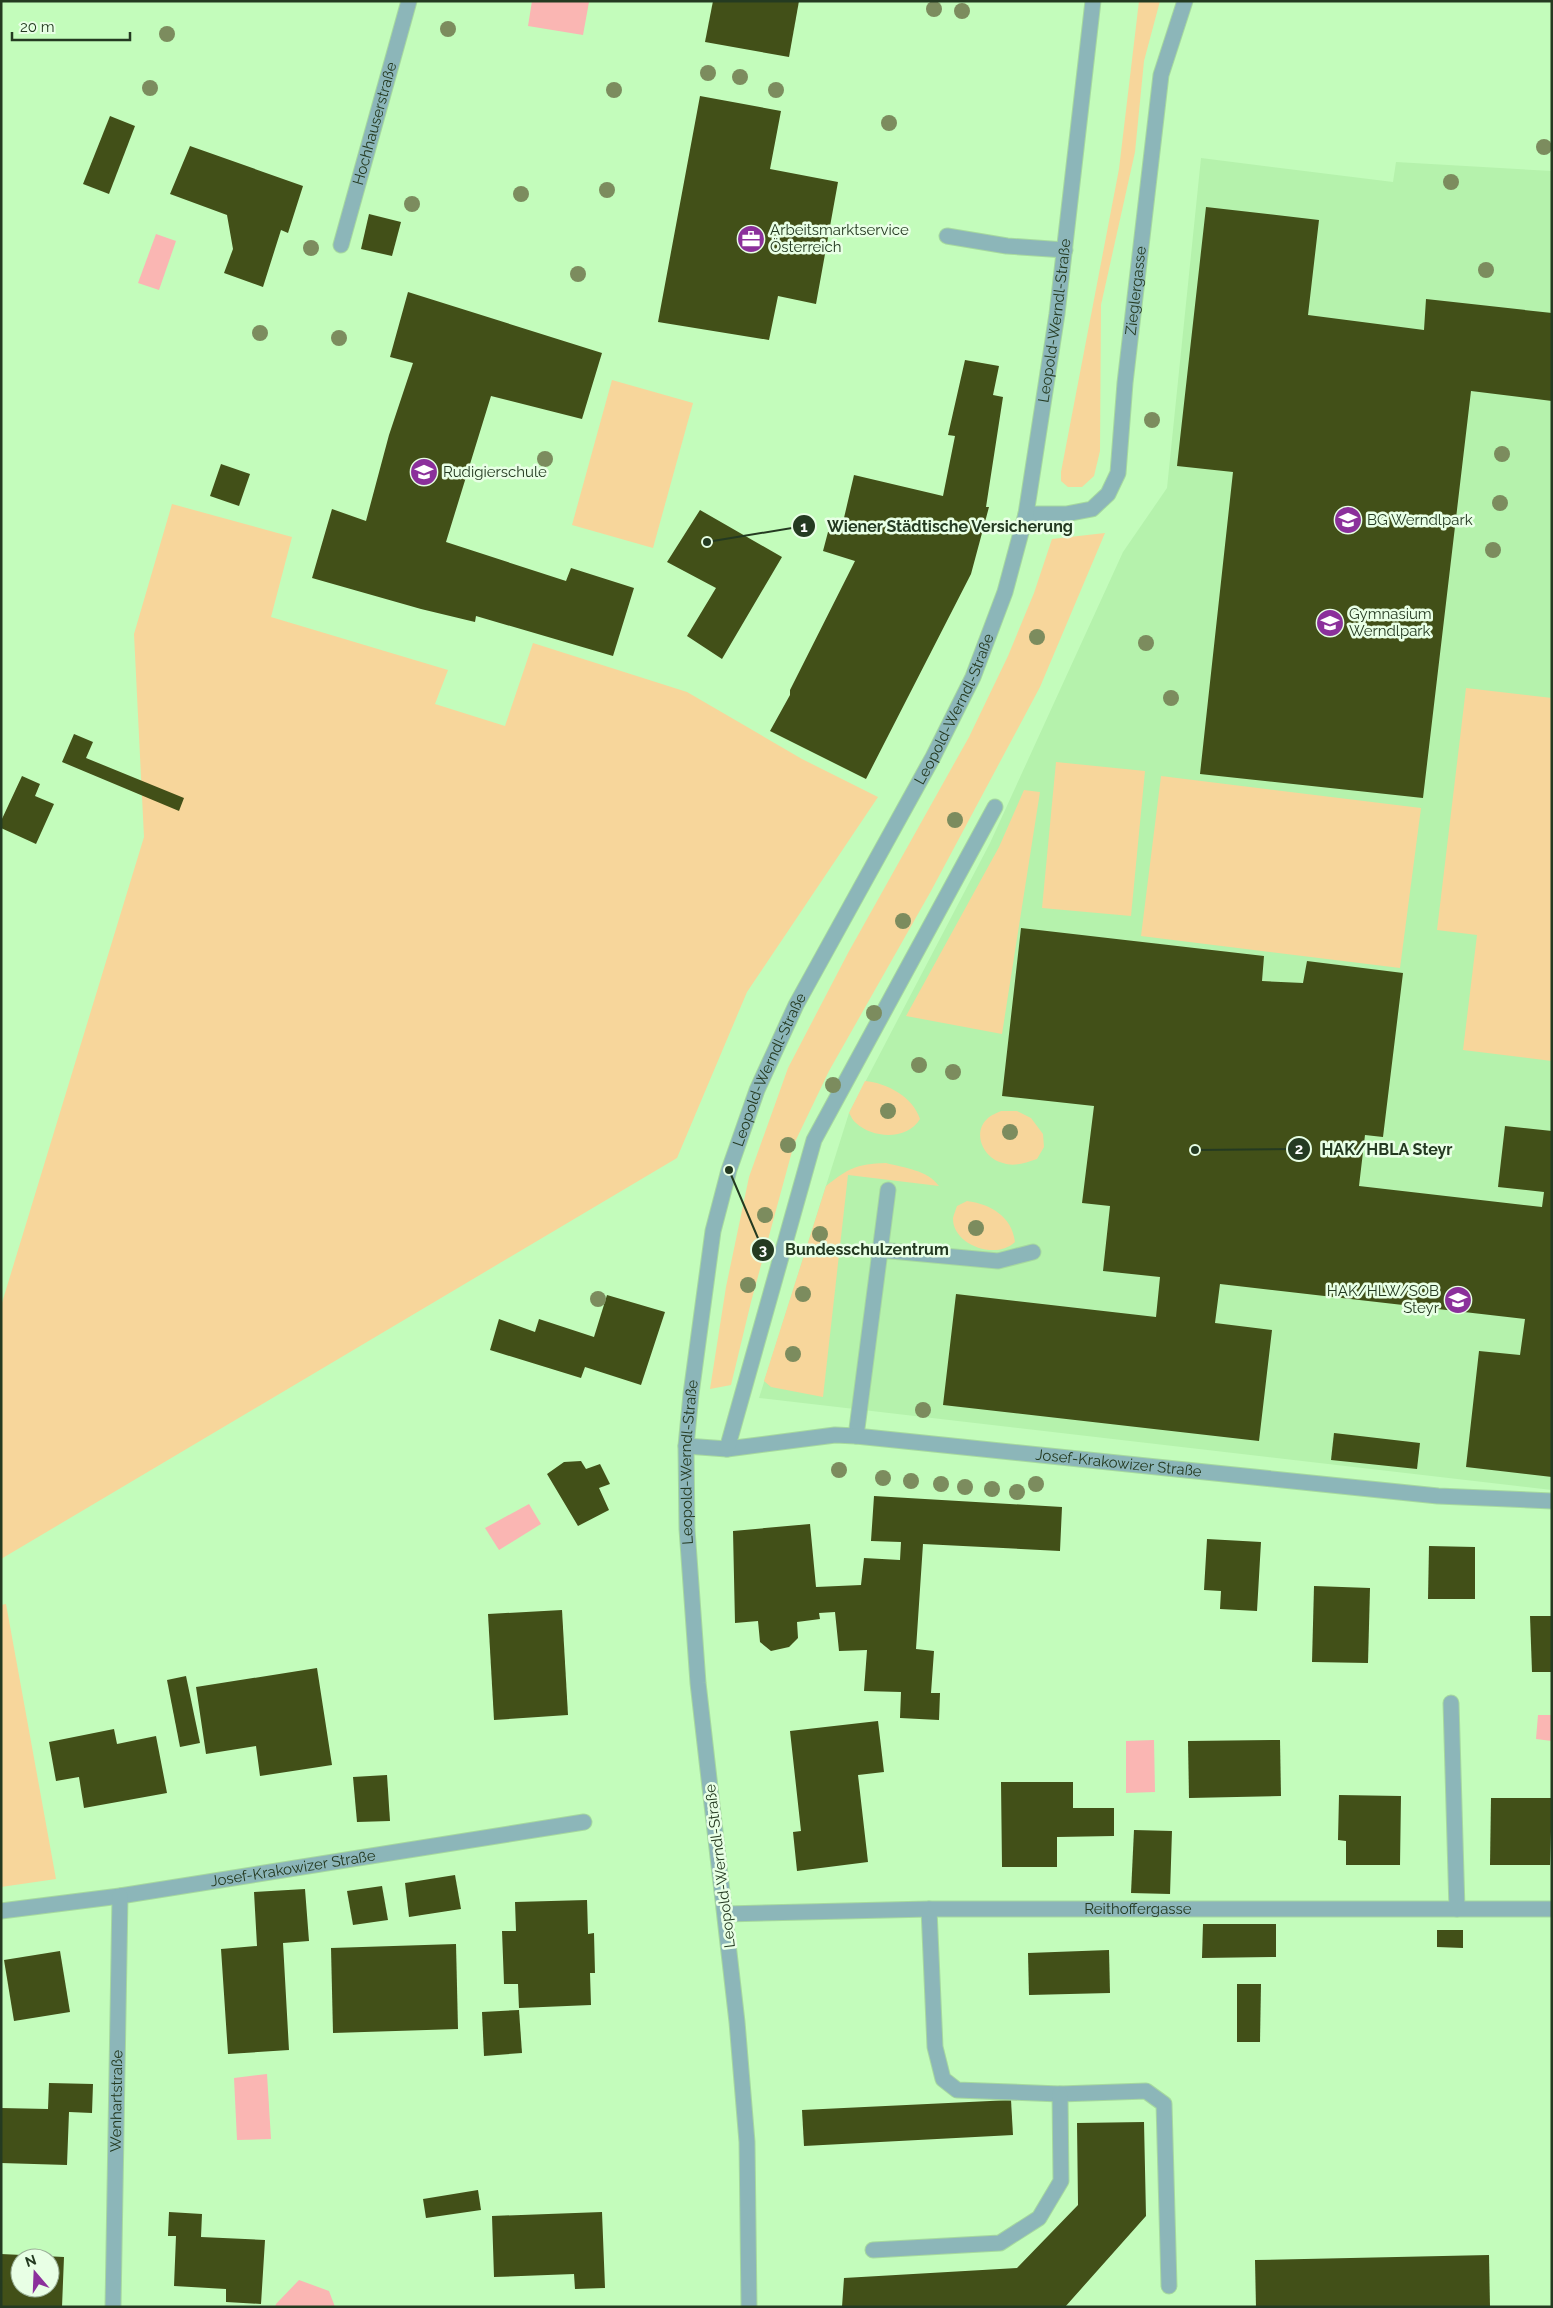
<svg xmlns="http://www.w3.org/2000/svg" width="1553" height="2308" font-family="Raleway,sans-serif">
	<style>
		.built { fill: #b5f2ac }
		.green { fill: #f7d69b }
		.water { fill: #fab6b3 }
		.building { fill: #425018; fill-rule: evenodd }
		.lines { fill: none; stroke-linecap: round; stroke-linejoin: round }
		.service-casing { stroke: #a6d99f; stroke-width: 17 }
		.minor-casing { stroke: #a6d99f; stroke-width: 17 }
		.tertiary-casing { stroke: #a6d99f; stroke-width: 17 }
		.service { stroke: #8cb6b9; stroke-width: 15 }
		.minor { stroke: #8cb6b9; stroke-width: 15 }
		.tertiary { stroke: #8cb6b9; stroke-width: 15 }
		.tree { fill: #7c8c5e }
		.labels { text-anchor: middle; stroke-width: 5; stroke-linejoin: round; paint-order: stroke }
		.street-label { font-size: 15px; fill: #243a21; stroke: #e8ffe5 }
		.poi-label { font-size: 15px; fill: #243a21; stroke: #e8ffe5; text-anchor: start }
		.leader { fill: none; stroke: #243a21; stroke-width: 2 }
		.callout-dot { fill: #243a21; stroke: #e8ffe5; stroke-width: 2 }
		.mark-label { font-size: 15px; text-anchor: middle; font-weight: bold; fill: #fff }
		.callout-label { font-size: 16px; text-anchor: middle; font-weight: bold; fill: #243a21; stroke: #e8ffe5; stroke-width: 5; stroke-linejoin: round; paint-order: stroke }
	</style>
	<rect width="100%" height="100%" fill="#c3fcbb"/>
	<polygon class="built" points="1201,158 1393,182 1396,162 1552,171 1552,1490 759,1398 849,1113 990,843 1123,552 1167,488"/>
	<g class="green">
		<polygon points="1139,1 1160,1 1144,61 1135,152 1101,305 1100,451 1094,476 1082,487 1068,487 1061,481 1061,472 1119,169"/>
		<polygon points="612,380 693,403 653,548 572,525"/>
		<polygon points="172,504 292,537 271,617 448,670 435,704 505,726 533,643 687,692 802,759 878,797 747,992 677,1158 1,1559 1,1306 144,837 134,634"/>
		<polygon points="1105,533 1040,687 931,891 829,1071 794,1144 751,1302 731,1385 710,1389 726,1287 749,1177 788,1068 848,953 969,737 1008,656 1034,593 1052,539"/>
		<polygon points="1466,688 1552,698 1552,1061 1463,1050 1477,935 1437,930"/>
		<polygon points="1056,762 1145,771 1131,916 1042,908"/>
		<polygon points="1161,776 1421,808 1400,968 1141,936"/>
		<polygon points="1024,790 1040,792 1002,1034 906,1016 999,847"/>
		<path d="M865 1081C887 1083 913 1097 920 1119 908 1140 873 1139 856 1123 853 1121 851 1116 849 1113Z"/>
		<path d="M1001 1111H1017L1031 1118 1043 1134 1044 1147 1037 1159C1025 1163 1014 1167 1003 1163 984 1159 971 1133 988 1118 991 1115 997 1113 1001 1111Z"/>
		<path d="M886 1163C905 1168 927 1170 939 1186L848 1175 823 1397 771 1387 764 1381 826 1186C849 1168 856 1164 886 1163Z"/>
		<path d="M967 1201C990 1204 1012 1216 1015 1242 995 1261 952 1244 953 1218 954 1214 956 1209 957 1206Z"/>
		<polygon points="6,1604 56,1879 1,1887 1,1605"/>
	</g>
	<g class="water">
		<polygon points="532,1 589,2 583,35 528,26"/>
		<polygon points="156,234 176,241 159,290 138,283"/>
		<polygon points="529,1504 541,1524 499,1550 485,1528"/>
		<polygon points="1538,1715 1552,1715 1552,1741 1536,1739"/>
		<polygon points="1154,1740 1155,1792 1126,1793 1126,1741"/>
		<polygon points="267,2074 271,2139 237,2140 234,2078"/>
		<polygon points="299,2280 329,2291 335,2307 275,2307 276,2304"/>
	</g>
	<g class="building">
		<polygon points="713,1 799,1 789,57 705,42"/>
		<polygon points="700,96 781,111 770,169 838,182 816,304 778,296 769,340 658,322"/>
		<polygon points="110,116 135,126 109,194 83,184"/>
		<polygon points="190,146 303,186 288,233 281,230 263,287 224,273 233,249 227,215 170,194"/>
		<polygon points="1206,207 1319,220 1308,315 1424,330 1426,299 1552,313 1552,401 1471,391 1423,798 1200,774 1233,472 1177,466"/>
		<polygon points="369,214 401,222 392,256 361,249"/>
		<polygon points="408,292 602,353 582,419 491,396 446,542 566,581 571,568 634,588 613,656 476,616 475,622 421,609 312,578 332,509 366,521 389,435 413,363 390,357"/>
		<polygon points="965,360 999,366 993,395 1003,397 986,507 989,507 971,574 866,779 770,731 790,695 790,690 855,561 823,551 828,532 840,535 854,475 943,496 955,436 948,435"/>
		<polygon points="221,464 250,474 239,506 210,496"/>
		<polygon points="700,510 782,557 722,659 687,636 716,588 667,562"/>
		<polygon points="74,734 93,742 86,758 184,798 179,811 62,762"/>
		<polygon points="22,776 40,784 35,796 54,804 36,844 1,828 1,821"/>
		<polygon points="1021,928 1264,956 1262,981 1303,983 1307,961 1403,973 1383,1137 1365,1135 1359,1186 1542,1207 1544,1192 1498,1187 1505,1126 1552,1131 1552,1477 1466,1467 1479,1351 1520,1355 1525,1319 1220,1284 1215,1323 1272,1330 1259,1441 943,1405 956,1294 1156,1317 1160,1277 1103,1271 1110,1206 1082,1203 1094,1106 1002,1096"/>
		<polygon points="607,1295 665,1312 641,1385 585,1367 581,1378 490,1350 499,1319 535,1332 539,1319 594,1337"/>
		<polygon points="1334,1433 1420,1443 1417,1469 1331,1460"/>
		<polygon points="581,1461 586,1469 600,1464 610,1484 599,1488 609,1510 578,1526 547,1474 564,1462"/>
		<polygon points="874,1496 1062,1507 1060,1551 923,1544 916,1649 934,1651 931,1693 940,1693 939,1720 900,1718 901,1692 864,1691 867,1650 839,1651 835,1612 819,1613 820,1619 797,1622 798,1638 789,1647 771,1651 760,1642 758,1621 735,1623 733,1531 810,1524 816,1587 861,1585 864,1558 900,1560 901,1542 871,1541"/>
		<polygon points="1207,1539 1261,1542 1257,1611 1220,1609 1221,1591 1204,1590"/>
		<polygon points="1429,1546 1475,1547 1475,1599 1428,1599"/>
		<polygon points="1314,1586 1370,1588 1368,1663 1312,1662"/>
		<polygon points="562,1610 568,1715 494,1720 488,1614"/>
		<polygon points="1530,1616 1552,1616 1552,1672 1532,1672"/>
		<polygon points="317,1668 332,1765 260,1776 256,1746 206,1754 196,1687"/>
		<polygon points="186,1676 200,1743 180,1747 167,1680"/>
		<polygon points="878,1721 884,1772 858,1775 868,1862 797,1871 793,1832 801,1831 790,1731"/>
		<polygon points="114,1729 117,1744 156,1736 167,1793 84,1808 79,1777 56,1781 49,1742"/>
		<polygon points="1280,1740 1281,1796 1189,1798 1188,1741"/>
		<polygon points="387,1775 390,1821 357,1822 353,1777"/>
		<polygon points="1001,1782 1073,1782 1073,1808 1114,1808 1114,1836 1057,1837 1057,1867 1002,1867"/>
		<polygon points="1339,1795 1401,1796 1400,1865 1346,1865 1346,1841 1338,1840"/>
		<polygon points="1491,1798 1552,1798 1550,1865 1490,1865"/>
		<polygon points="1134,1830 1172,1831 1170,1894 1131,1893"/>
		<polygon points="455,1875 461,1909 409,1917 405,1883"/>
		<polygon points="382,1886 388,1920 353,1925 347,1891"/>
		<polygon points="305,1889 309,1941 283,1943 289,2050 228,2054 221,1949 257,1946 254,1892"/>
		<polygon points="587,1900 588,1934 594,1933 595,1973 590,1973 591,2005 519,2008 518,1984 504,1984 502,1931 516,1931 515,1902"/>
		<polygon points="1203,1924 1276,1924 1276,1957 1202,1958"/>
		<polygon points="1437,1930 1463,1930 1463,1948 1437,1947"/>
		<polygon points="456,1944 458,2029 333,2033 331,1948"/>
		<polygon points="1109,1950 1110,1993 1029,1995 1028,1953"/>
		<polygon points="60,1951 70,2012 14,2021 4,1960"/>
		<polygon points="1237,1984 1261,1984 1260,2042 1237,2042"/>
		<polygon points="519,2010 522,2053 484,2056 482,2012"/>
		<polygon points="49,2083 93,2084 92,2113 69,2112 67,2165 1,2163 1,2108 48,2109"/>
		<polygon points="1011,2100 1013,2135 804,2146 802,2110"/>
		<polygon points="1144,2122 1146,2216 1065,2307 842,2307 844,2278 1017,2268 1078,2205 1077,2123"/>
		<polygon points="478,2190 481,2210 426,2218 423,2199"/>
		<polygon points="169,2212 202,2214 201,2237 265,2240 261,2304 226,2302 226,2289 174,2286 176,2236 168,2236"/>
		<polygon points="602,2212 605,2288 575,2289 574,2274 494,2277 492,2216"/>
		<path d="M1 2254 64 2257 62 2307H1ZM20 2258H50V2288H20Z"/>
		<polygon points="1489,2255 1490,2307 1256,2307 1255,2260"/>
	</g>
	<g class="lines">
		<g class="service-casing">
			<g id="service">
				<polyline points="947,236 1007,246 1065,250"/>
				<polyline points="880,1250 998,1261 1033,1252"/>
				<polyline points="856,1436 888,1190"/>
				<path id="s1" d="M686 1446 727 1449 835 1435 856 1436 1438 1496 1552 1501"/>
				<polyline points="727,1449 814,1140 995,807"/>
				<polyline points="929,1909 935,2047 943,2079 957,2090 1060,2094 1146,2091 1164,2104 1169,2286"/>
				<polyline points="873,2250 1000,2243 1039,2218 1061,2181 1060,2094"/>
			</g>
		</g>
		<g class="minor-casing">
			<g id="minor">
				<path id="s2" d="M341 245 409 1"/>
				<path id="s3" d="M1026 514H1066L1092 509 1108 494 1118 473 1125 383 1161 75 1185 1"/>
				<polyline points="1451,1703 1457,1909"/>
				<path id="s4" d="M1 1911 120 1896 584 1822"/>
				<path id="s5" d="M726 1914 929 1909H1552"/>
				<path id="s6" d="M113 2307 120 1896"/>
			</g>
		</g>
		<g class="tertiary-casing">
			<g id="tertiary">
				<path id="s7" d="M749 2307 747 2142 737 2022 698 1683 687 1529 686 1446 691 1394 713 1231 729 1170 757 1090 796 1005 933 757 973 677 1005 592 1026 514 1057 314 1093 1"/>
			</g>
		</g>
		<use href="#service" class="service"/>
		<use href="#minor" class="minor"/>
		<use href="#tertiary" class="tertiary"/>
	</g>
	<g class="tree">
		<circle cx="934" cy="9" r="8"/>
		<circle cx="962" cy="11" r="8"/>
		<circle cx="448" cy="29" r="8"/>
		<circle cx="167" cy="34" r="8"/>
		<circle cx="708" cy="73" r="8"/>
		<circle cx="740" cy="77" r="8"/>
		<circle cx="150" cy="88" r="8"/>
		<circle cx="614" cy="90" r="8"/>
		<circle cx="776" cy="90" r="8"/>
		<circle cx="889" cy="123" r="8"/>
		<circle cx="1544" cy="147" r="8"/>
		<circle cx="1451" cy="182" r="8"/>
		<circle cx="607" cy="190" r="8"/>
		<circle cx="521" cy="194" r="8"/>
		<circle cx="412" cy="204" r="8"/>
		<circle cx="311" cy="248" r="8"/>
		<circle cx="1486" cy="270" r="8"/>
		<circle cx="578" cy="274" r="8"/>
		<circle cx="260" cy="333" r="8"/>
		<circle cx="339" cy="338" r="8"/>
		<circle cx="1152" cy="420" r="8"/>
		<circle cx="1502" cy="454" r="8"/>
		<circle cx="545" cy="459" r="8"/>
		<circle cx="1500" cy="503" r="8"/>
		<circle cx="1493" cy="550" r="8"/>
		<circle cx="1037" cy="637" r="8"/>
		<circle cx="1146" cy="643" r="8"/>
		<circle cx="1171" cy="698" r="8"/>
		<circle cx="955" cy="820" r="8"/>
		<circle cx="903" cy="921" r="8"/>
		<circle cx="874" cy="1013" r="8"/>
		<circle cx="919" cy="1065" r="8"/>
		<circle cx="953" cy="1072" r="8"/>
		<circle cx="833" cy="1085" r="8"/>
		<circle cx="888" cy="1111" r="8"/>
		<circle cx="1010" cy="1132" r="8"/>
		<circle cx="788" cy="1145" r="8"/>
		<circle cx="765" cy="1215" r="8"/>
		<circle cx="976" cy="1228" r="8"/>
		<circle cx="820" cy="1234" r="8"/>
		<circle cx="748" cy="1285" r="8"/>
		<circle cx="803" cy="1294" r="8"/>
		<circle cx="598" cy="1299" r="8"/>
		<circle cx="793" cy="1354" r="8"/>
		<circle cx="923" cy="1410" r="8"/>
		<circle cx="839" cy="1470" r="8"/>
		<circle cx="883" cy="1478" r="8"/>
		<circle cx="911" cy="1481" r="8"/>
		<circle cx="941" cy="1484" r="8"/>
		<circle cx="1036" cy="1484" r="8"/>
		<circle cx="965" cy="1487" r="8"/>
		<circle cx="992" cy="1489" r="8"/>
		<circle cx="1017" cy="1492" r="8"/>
	</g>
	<defs>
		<g id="office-disc" transform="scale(1.4375)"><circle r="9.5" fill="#8b309b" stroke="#e8ffe5"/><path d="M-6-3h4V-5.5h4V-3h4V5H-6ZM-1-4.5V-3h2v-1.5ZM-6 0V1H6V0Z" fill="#fff"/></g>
		<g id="school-disc" transform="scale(1.4375)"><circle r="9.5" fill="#8b309b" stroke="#e8ffe5"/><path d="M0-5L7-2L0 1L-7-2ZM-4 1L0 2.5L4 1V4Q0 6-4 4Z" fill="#fff"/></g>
	</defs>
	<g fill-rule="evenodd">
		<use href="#office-disc" x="751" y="239"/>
		<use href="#school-disc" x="424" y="472"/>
		<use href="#school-disc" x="1348" y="520"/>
		<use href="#school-disc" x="1330" y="623"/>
		<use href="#school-disc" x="1458" y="1300"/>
	</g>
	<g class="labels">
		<g class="street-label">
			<text dy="5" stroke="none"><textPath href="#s2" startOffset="126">Hochhauserstraße</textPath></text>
			<text dy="5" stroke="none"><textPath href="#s3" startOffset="295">Zieglergasse</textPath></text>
			<text dy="5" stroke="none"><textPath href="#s7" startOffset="2062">Leopold-Werndl-Straße</textPath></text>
			<text dy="5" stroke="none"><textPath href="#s7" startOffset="1658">Leopold-Werndl-Straße</textPath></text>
			<text dy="5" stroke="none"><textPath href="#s7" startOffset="1252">Leopold-Werndl-Straße</textPath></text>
			<text dy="5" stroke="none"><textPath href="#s7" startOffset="848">Leopold-Werndl-Straße</textPath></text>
			<text dy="5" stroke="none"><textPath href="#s1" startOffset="435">Josef-Krakowizer Straße</textPath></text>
			<text transform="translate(720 1866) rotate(-97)" y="5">Leopold-Werndl-Straße</text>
			<text dy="5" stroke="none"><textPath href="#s4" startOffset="295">Josef-Krakowizer Straße</textPath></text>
			<text dy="5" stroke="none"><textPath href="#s5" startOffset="412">Reithoffergasse</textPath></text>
			<text dy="5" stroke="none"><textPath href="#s6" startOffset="206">Wenhartstraße</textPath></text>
		</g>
		<g class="poi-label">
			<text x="770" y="235">Arbeitsmarktservice<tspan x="770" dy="17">Österreich</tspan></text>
			<text x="443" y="477">Rudigierschule</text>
			<text x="1367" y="525">BG Werndlpark</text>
			<text x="1349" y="619">Gymnasium<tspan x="1349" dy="17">Werndlpark</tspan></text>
			<text x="1439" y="1296" text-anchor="end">HAK/HLW/SOB<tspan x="1439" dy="17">Steyr</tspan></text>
		</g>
	</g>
	<path class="leader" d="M707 542L804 526M1195 1150L1299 1149M729 1170L763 1250"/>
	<g class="callout-dot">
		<circle cx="707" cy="542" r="5"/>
		<circle cx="1195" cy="1150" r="5"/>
		<circle cx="729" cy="1170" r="5"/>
		<circle cx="804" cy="526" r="12"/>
		<circle cx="1299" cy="1149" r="12"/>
		<circle cx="763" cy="1250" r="12"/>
	</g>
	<g class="mark-label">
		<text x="804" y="532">1</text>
		<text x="1299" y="1154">2</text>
		<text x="763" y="1255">3</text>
	</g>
	<g class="callout-label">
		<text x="950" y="532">Wiener Städtische Versicherung</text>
		<text x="1387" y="1155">HAK/HBLA Steyr</text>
		<text x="867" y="1255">Bundesschulzentrum</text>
	</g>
	<rect width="1553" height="2308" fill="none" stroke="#243a21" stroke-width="5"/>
	<g transform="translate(35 2273) rotate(341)"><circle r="24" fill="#e8ffe5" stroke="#9ab097"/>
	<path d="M0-4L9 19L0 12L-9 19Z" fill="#8b309b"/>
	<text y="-8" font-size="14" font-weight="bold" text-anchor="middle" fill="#243a21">N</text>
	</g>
	<path d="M12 32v8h118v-8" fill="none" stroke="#243a21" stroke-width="2.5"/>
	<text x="20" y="32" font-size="15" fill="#243a21" stroke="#e8ffe5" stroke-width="4" paint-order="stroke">20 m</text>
</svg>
